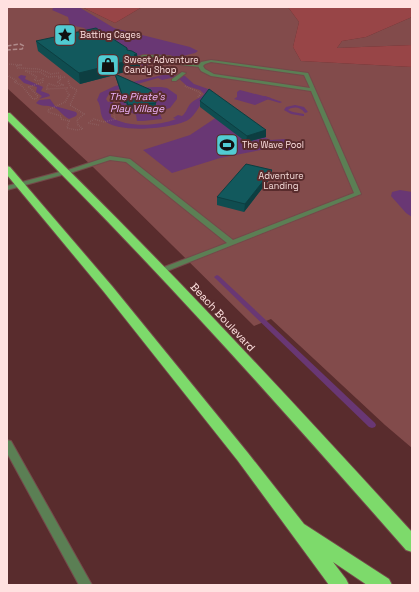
<svg xmlns="http://www.w3.org/2000/svg" width="419" height="592" font-family="'Space Grotesk',sans-serif">
	<style>
		.green { fill: #824b4b }
		.forest { fill: #984547 }
		.water { fill: #693774; fill-rule: evenodd }
		.lines { fill: none; stroke-linecap: round; stroke-linejoin: round }
		.stream { fill: #693774; fill-rule: evenodd }
		.lane-casing { stroke: #74494a; stroke-width: 2 }
		.street-casing { stroke: #74494a; stroke-width: 2 }
		.highway-casing { stroke: #74494a; stroke-width: 2 }
		.path { stroke: #926b6b; stroke-width: 1.5; stroke-dasharray: 0.5 1.5; stroke-linecap: butt }
		.lane { fill: #5b7f54; fill-rule: evenodd }
		.street { fill: #5b7f54; fill-rule: evenodd }
		.highway { fill: #7dda6b; fill-rule: evenodd }
		.rail { stroke: #b08b8b; stroke-width: 1.5; stroke-dasharray: 4.5 2; stroke-linecap: butt }
		.wall { fill: #0f4d50 }
		.shaded-wall { fill: #0d3e41 }
		.building { fill: #12595d; stroke: #0d3e41 }
		.labels { text-anchor: middle; stroke-width: 4; stroke-linejoin: round; paint-order: stroke }
		.far-poi-label { font-size: 9px; fill: #ffe1e0; stroke: #592c2d; text-anchor: start }
		.far-park-label { font-size: 9px; fill: #f6dddb; stroke: #592c2d }
		.far-water-label { font-size: 10px; font-style: italic; fill: #eeb4fa; stroke: #592c2d }
		.street-label { font-size: 11px; fill: #ffe1e0; stroke: #592c2d }
	</style>
	<rect width="100%" height="100%" fill="#592c2d"/>
	<g class="green">
		<polygon points="7,7 82,7 115,23 142,7 288,7 299,22 293,47 301,61 412,67 412,448 385,425 271,319 254,326 91,165 7,88"/>
		<polygon points="412,17 412,45 337,48 342,41 366,37"/>
	</g>
	<g class="forest">
		<polygon points="82,7 142,7 115,23"/>
		<polygon points="288,7 412,7 412,17 366,37 342,41 337,48 412,45 412,67 301,61 293,47 299,22"/>
	</g>
	<g class="water">
		<polygon points="54,7 79,7 114,28 190,47 198,51 195,53 143,66 84,28 70,25 68,17 52,10"/>
		<path d="M167 74 185 76 194 84 211 90 212 93C209 96 204 100 201 104 197 110 194 116 188 120 172 129 117 134 104 120 99 114 102 107 97 100L100 93 115 86ZM158 78 162 80 171 78H178L187 86 200 90 204 94C201 98 195 99 191 103 187 107 187 112 182 116L178 115 173 118 176 119C159 126 127 128 111 117L110 104H114L112 101 108 102 106 99 110 92Z"/>
		<polygon points="21,75 26,76 25,79 43,87 41,91 49,94 50,96 39,99 42,96 36,92 37,87 24,83 18,77"/>
		<path d="M161 87 167 88 177 95V99L170 108 159 111 162 119 143 121H137L136 115 128 111H120V101L117 95C125 87 150 87 161 87Z"/>
		<polygon points="240,90 271,98 255,105 234,99 237,97 237,92"/>
		<path d="M50 99 55 106 76 112 77 114 76 116 69 119C63 116 59 109 53 107 47 105 42 107 36 103L39 100Z"/>
		<path d="M217 117 271 140 285 139 295 143 296 146C289 152 284 150 276 147L220 158 172 173 143 150 190 135Z"/>
		<polygon points="400,190 412,192 412,217 406,213 391,196 392,192"/>
	</g>
	<g class="lines">
		<g class="stream">
			<polygon points="263,96 265,96 282,102 280,103 263,98"/>
			<path d="M295 105 304 107 308 112 305 113C300 107 294 106 288 110L293 112 304 114V116H303L291 114 284 110 286 107Z"/>
			<polygon points="217,275 219,276 375,423 376,425 375,427 372,428 369,427 215,278 214,277"/>
		</g>
		<g class="lane-casing">
			<g id="lane">
				<path d="M211 60 308 73 361 194 162 273H159L158 271 159 269 227 243 126 162 110 160 67 174 65 173V171L110 156 130 159 233 240 354 193 311 91 211 76 201 71 198 66 201 62ZM211 62 304 75 310 88 214 74 205 69 203 66 205 64Z"/>
				<polygon points="7,440 11,441 92,585 79,585 7,453"/>
			</g>
		</g>
		<g class="street-casing">
			<g id="street">
				<polygon points="144,55 170,56 184,63 202,66 200,67 181,65 169,58 144,57 130,60 128,59"/>
				<polygon points="182,72 186,73 176,81 172,81 172,79"/>
				<polygon points="67,170 69,171 69,173 7,190 7,186"/>
			</g>
		</g>
		<g class="highway-casing">
			<g id="highway">
				<path d="M7 113H10C150 247 281 389 412 532V552L406 550C277 403 147 257 7 120Z"/>
				<polygon points="7,166 10,167 112,286 248,453 304,524 389,579 392,585 367,585 333,562 346,579 349,585 329,585 238,461 104,292 7,175"/>
			</g>
		</g>
		<g class="path">
			<polyline points="7,64 21,65 17,66 18,68 39,69 51,74 59,73"/>
			<polyline points="7,75 17,81 14,82 21,85 33,99 36,99 38,96 29,87 43,82 43,79 38,81 34,80 37,77 26,71 40,72 48,77 61,76"/>
			<polyline points="65,77 59,78 61,80 57,82 63,85 57,86 49,84 47,86 47,89 67,88 66,90 69,95 65,102 48,110 48,112 61,116 61,119 69,121 67,128 77,130 83,129 78,125 77,120 84,114 70,105 77,90 71,87 68,81 69,80"/>
			<polyline points="185,86 201,93 198,97"/>
			<polyline points="99,125 88,123 94,119 104,122 115,119 114,115"/>
		</g>
		<use href="#lane" class="lane"/>
		<use href="#street" class="street"/>
		<use href="#highway" class="highway"/>
		<polyline class="rail" points="7,46 20,44 24,46 22,49 7,50"/>
	</g>
	<g class="wall">
		<polygon points="36,41 127,50 137,54 140,68 116,74 156,103 156,106 128,109 126,103 124,103 115,75 80,84 38,51"/>
		<polygon points="200,101 266,130 266,137 246,142 200,107"/>
		<polygon points="271,177 244,212 217,205 217,197"/>
	</g>
	<g class="shaded-wall">
		<polygon points="137,54 137,59 140,58 140,68 80,84 79,73"/>
		<polygon points="126,99 126,103 124,103 124,100"/>
		<polygon points="266,130 266,137 246,142 247,136"/>
		<polygon points="272,170 271,177 244,212 245,204"/>
	</g>
	<g class="building">
		<polygon points="96,28 127,48 127,50 132,51 137,54 134,55 140,58 79,73 36,41"/>
		<polygon points="115,74 151,90 156,103 128,105 126,99 124,100"/>
		<polygon points="209,89 266,130 247,136 200,101"/>
		<polygon points="246,164 272,170 245,204 217,197"/>
	</g>
	<defs>
		<g id="sight-square" transform="scale(1.15)"><rect x="-9" y="-9" width="18" height="18" rx="4" fill="#51ccd3" stroke="#592c2d"/><path d="M0-6L1.8-2.2L6-1.7L2.9 1.2L3.7 5.4L0 3.3L-3.7 5.4L-2.9 1.2L-6-1.7L-1.8-2.2Z" fill="#111"/></g>
		<g id="shop-square" transform="scale(1.15)"><rect x="-9" y="-9" width="18" height="18" rx="4" fill="#51ccd3" stroke="#592c2d"/><path d="M-5-2.5h2.3a2.7 3.5 0 0 1 5.4 0H5L5.5 6h-11ZM-1.5-2.5h3a1.5 2.3 0 0 0-3 0Z" fill="#111"/></g>
		<g id="stadium-square" transform="scale(1.15)"><rect x="-9" y="-9" width="18" height="18" rx="4" fill="#51ccd3" stroke="#592c2d"/><path d="M0-5a6.5 5 0 1 0 0 10a6.5 5 0 1 0 0-10ZM-3.5-1.8h7v3.6h-7Z" fill="#111"/></g>
	</defs>
	<g fill-rule="evenodd">
		<use href="#sight-square" x="65" y="35"/>
		<use href="#shop-square" x="108" y="65"/>
		<use href="#stadium-square" x="227" y="145"/>
	</g>
	<g class="labels">
		<g class="far-poi-label">
			<text x="80" y="38">Batting Cages</text>
			<text x="124" y="63">Sweet Adventure<tspan x="124" dy="10">Candy Shop</tspan></text>
			<text x="242" y="148">The Wave Pool</text>
		</g>
		<g class="far-park-label">
			<text x="281" y="179">Adventure<tspan x="281" dy="10">Landing</tspan></text>
		</g>
		<g class="far-water-label">
			<text x="137" y="100">The Pirate's<tspan x="137" dy="12">Play Village</tspan></text>
		</g>
		<g class="street-label">
			<text transform="translate(223 317) rotate(47)" y="4">Beach Boulevard</text>
		</g>
	</g>
	<rect width="419" height="592" fill="none" stroke="#ffe1e0" stroke-width="16"/>
</svg>
